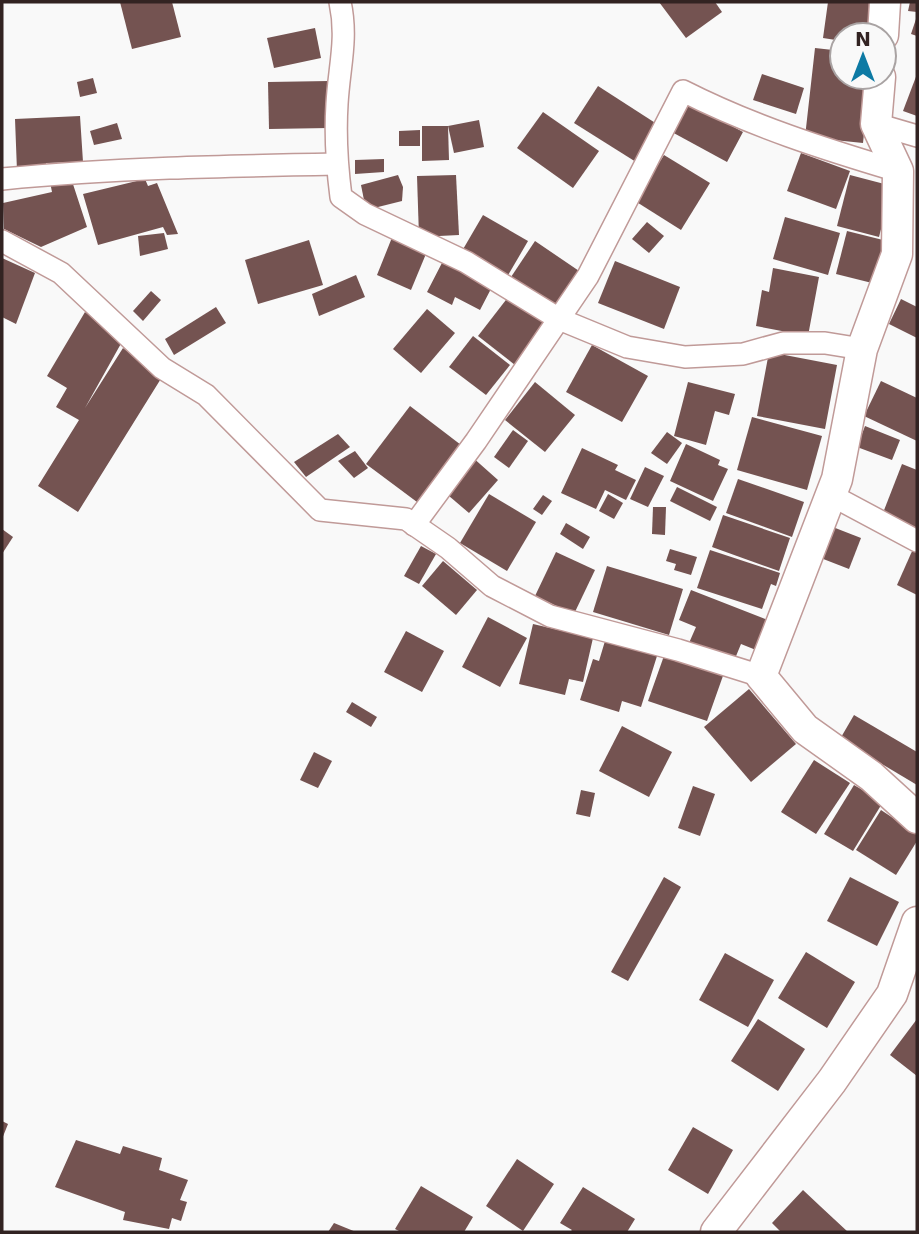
<svg xmlns="http://www.w3.org/2000/svg" width="919" height="1234" font-family="'DejaVu Sans',sans-serif">
	<style>
		.building { fill: #745351 }
		.lines { fill: none; stroke-linecap: round; stroke-linejoin: round }
		.street-casing { stroke: #c09a98; stroke-width: 24 }
		.secondary-casing { stroke: #c09a98; stroke-width: 33 }
		.street { stroke: #fff; stroke-width: 21 }
		.secondary { stroke: #fff; stroke-width: 30 }
	</style>
	<rect width="100%" height="100%" fill="#f9f9f9"/>
	<g class="building">
		<polygon points="120,2 172,2 181,37 132,49"/>
		<polygon points="659,2 715,2 722,12 686,38"/>
		<polygon points="828,2 875,2 870,35 842,35 842,41 823,38"/>
		<polygon points="910,2 917,2 917,12 908,11"/>
		<polygon points="917,16 917,36 911,34"/>
		<polygon points="315,28 321,58 274,68 267,38"/>
		<polygon points="815,48 842,51 842,77 870,77 863,143 805,137"/>
		<polygon points="762,74 804,88 796,114 753,100"/>
		<polygon points="917,74 917,116 903,111"/>
		<polygon points="93,78 97,93 80,97 77,82"/>
		<polygon points="329,81 329,128 269,129 268,82"/>
		<polygon points="598,86 660,126 636,162 574,123"/>
		<polygon points="687,102 743,132 727,162 670,131"/>
		<polygon points="543,112 599,151 573,188 517,148"/>
		<polygon points="80,116 83,162 46,163 46,169 17,171 15,119"/>
		<polygon points="479,120 484,147 454,153 448,126"/>
		<polygon points="117,123 122,139 94,145 90,131"/>
		<polygon points="422,126 448,126 449,160 422,161"/>
		<polygon points="420,130 420,146 399,146 399,131"/>
		<polygon points="801,153 850,171 836,209 787,191"/>
		<polygon points="664,155 710,183 681,230 635,201"/>
		<polygon points="384,159 384,172 355,174 355,160"/>
		<polygon points="70,175 87,227 41,247 4,229 3,203 52,192 49,177"/>
		<polygon points="398,175 403,187 402,201 366,210 361,185"/>
		<polygon points="456,175 459,235 419,237 417,176"/>
		<polygon points="850,175 892,186 879,237 837,226"/>
		<polygon points="145,179 148,186 157,183 178,234 167,235 163,227 98,245 83,194"/>
		<polygon points="483,215 528,241 507,277 462,251"/>
		<polygon points="785,217 840,233 828,275 773,259"/>
		<polygon points="647,222 664,236 649,253 632,239"/>
		<polygon points="847,231 887,241 876,284 836,274"/>
		<polygon points="164,233 168,249 140,256 138,236"/>
		<polygon points="393,235 428,249 411,290 377,275"/>
		<polygon points="309,240 323,285 258,304 245,260"/>
		<polygon points="535,241 585,275 557,317 507,283"/>
		<polygon points="2,258 35,273 16,324 2,317"/>
		<polygon points="444,259 493,285 480,310 455,297 452,305 427,292"/>
		<polygon points="615,261 680,287 664,329 598,303"/>
		<polygon points="773,268 819,277 808,336 756,326 762,290 769,292"/>
		<polygon points="356,275 365,297 319,316 312,294"/>
		<polygon points="151,291 161,300 143,321 133,311"/>
		<polygon points="509,296 546,325 515,365 478,336"/>
		<polygon points="901,299 917,307 917,338 889,324"/>
		<polygon points="216,307 226,323 174,355 165,339"/>
		<polygon points="427,309 455,333 421,373 393,349"/>
		<polygon points="85,312 123,340 85,408 123,348 162,377 78,512 38,486 79,420 56,407 67,388 47,376"/>
		<polygon points="473,336 510,365 486,395 449,367"/>
		<polygon points="592,345 648,376 622,422 566,392"/>
		<polygon points="769,352 837,365 825,429 757,416"/>
		<polygon points="881,381 917,398 917,441 864,416"/>
		<polygon points="535,382 575,415 545,452 505,420"/>
		<polygon points="688,382 735,394 729,415 715,411 706,445 674,436"/>
		<polygon points="410,406 465,448 421,505 366,464"/>
		<polygon points="752,417 822,436 807,490 737,470"/>
		<polygon points="865,426 900,440 892,460 857,447"/>
		<polygon points="513,430 528,441 509,468 494,457"/>
		<polygon points="667,432 682,443 667,464 651,453"/>
		<polygon points="338,434 350,447 306,477 294,462"/>
		<polygon points="686,444 720,460 718,465 728,469 713,501 670,481"/>
		<polygon points="582,448 618,465 615,470 636,480 626,500 605,490 596,509 561,493"/>
		<polygon points="355,451 368,468 354,478 338,461"/>
		<polygon points="471,456 498,480 469,513 442,490"/>
		<polygon points="902,464 917,470 917,532 881,518"/>
		<polygon points="645,467 664,476 648,507 630,499"/>
		<polygon points="738,479 804,502 792,537 726,513"/>
		<polygon points="677,487 717,507 710,521 670,501"/>
		<polygon points="489,494 536,522 507,571 460,543"/>
		<polygon points="608,494 623,503 614,519 599,511"/>
		<polygon points="543,495 552,501 542,515 533,509"/>
		<polygon points="653,507 666,507 665,535 652,534"/>
		<polygon points="723,515 790,538 779,571 712,547"/>
		<polygon points="566,523 590,537 583,549 560,534"/>
		<polygon points="825,524 861,538 849,569 813,555"/>
		<polygon points="2,529 13,537 2,554"/>
		<polygon points="421,546 436,554 419,584 404,576"/>
		<polygon points="670,549 697,557 691,575 674,570 676,564 666,561"/>
		<polygon points="913,549 917,551 917,595 897,585"/>
		<polygon points="710,550 780,573 776,586 771,584 762,609 697,588"/>
		<polygon points="556,552 595,570 574,614 535,596"/>
		<polygon points="443,561 477,590 456,615 422,586"/>
		<polygon points="607,566 683,589 669,635 593,612"/>
		<polygon points="691,590 773,622 761,652 741,644 734,661 689,643 696,627 679,620"/>
		<polygon points="488,617 527,638 500,687 462,667"/>
		<polygon points="533,624 593,638 583,682 569,679 565,695 519,684"/>
		<polygon points="406,631 444,651 422,692 384,672"/>
		<polygon points="605,641 657,656 641,707 622,701 619,712 580,700 593,659 599,661"/>
		<polygon points="665,653 724,673 707,721 648,701"/>
		<polygon points="749,689 796,744 751,782 704,727"/>
		<polygon points="352,702 377,717 371,727 346,712"/>
		<polygon points="854,715 917,752 917,785 840,739"/>
		<polygon points="622,726 672,752 649,797 599,771"/>
		<polygon points="314,752 332,761 318,788 300,780"/>
		<polygon points="814,760 850,783 816,834 781,812"/>
		<polygon points="854,785 883,802 853,851 824,834"/>
		<polygon points="693,786 715,794 700,836 678,828"/>
		<polygon points="581,790 595,793 590,817 576,814"/>
		<polygon points="881,810 917,834 917,841 896,875 856,850"/>
		<polygon points="664,877 681,887 628,981 611,972"/>
		<polygon points="850,877 899,902 877,946 827,921"/>
		<polygon points="806,952 855,982 827,1028 778,998"/>
		<polygon points="725,953 774,980 748,1027 699,1000"/>
		<polygon points="758,1019 805,1049 778,1091 731,1061"/>
		<polygon points="917,1019 917,1076 890,1055"/>
		<polygon points="2,1121 8,1124 2,1139"/>
		<polygon points="693,1127 733,1150 708,1194 668,1170"/>
		<polygon points="76,1140 120,1154 123,1146 162,1158 159,1170 188,1180 180,1200 187,1202 181,1221 172,1218 169,1229 123,1220 125,1212 55,1187"/>
		<polygon points="517,1159 554,1184 523,1231 486,1206"/>
		<polygon points="421,1186 473,1217 464,1232 401,1232 395,1229"/>
		<polygon points="583,1187 635,1219 627,1232 570,1232 572,1230 560,1223"/>
		<polygon points="803,1190 820,1206 848,1232 781,1232 772,1223"/>
		<polygon points="334,1223 356,1232 328,1232"/>
	</g>
	<g class="lines">
		<g class="street-casing">
			<g id="street">
				<path d="M340 2C348 39 339 67 337 104 335 135 337 166 341 197L365 214 466 262 559 319 627 347 685 357 743 354 783 343H825L862 349"/>
				<polyline points="876,124 917,136"/>
				<path d="M2 179C113 168 225 166 337 164"/>
				<polyline points="2,241 61,273 162,368 206,395 320,510 406,519 448,548 492,586 550,616 678,650 761,676"/>
				<polyline points="831,495 917,541"/>
				<path d="M414 525 476 441 588 276 683 91C752 126 824 149 898 171"/>
			</g>
		</g>
		<g class="secondary-casing">
			<g id="secondary">
				<polyline points="883,35 885,2"/>
				<polyline points="880,77 876,124 898,171 897,254 862,349 837,479 761,676 805,729 871,776 917,818"/>
				<polyline points="716,1232 832,1081 892,994 917,922"/>
			</g>
		</g>
		<use href="#street" class="street"/>
		<use href="#secondary" class="secondary"/>
	</g>
	<rect width="919" height="1234" fill="none" stroke="#322322" stroke-width="7"/>
	<g transform="translate(863 56)"><circle r="33" fill="#f9f9f9" stroke="#a9a3a3" stroke-width="2"/>
	<path d="M0-5L12 26L0 18L-12 26Z" fill="#0d7aa4"/>
	<text y="-10" font-size="19" font-weight="bold" text-anchor="middle" fill="#322322">N</text>
	</g>
</svg>
